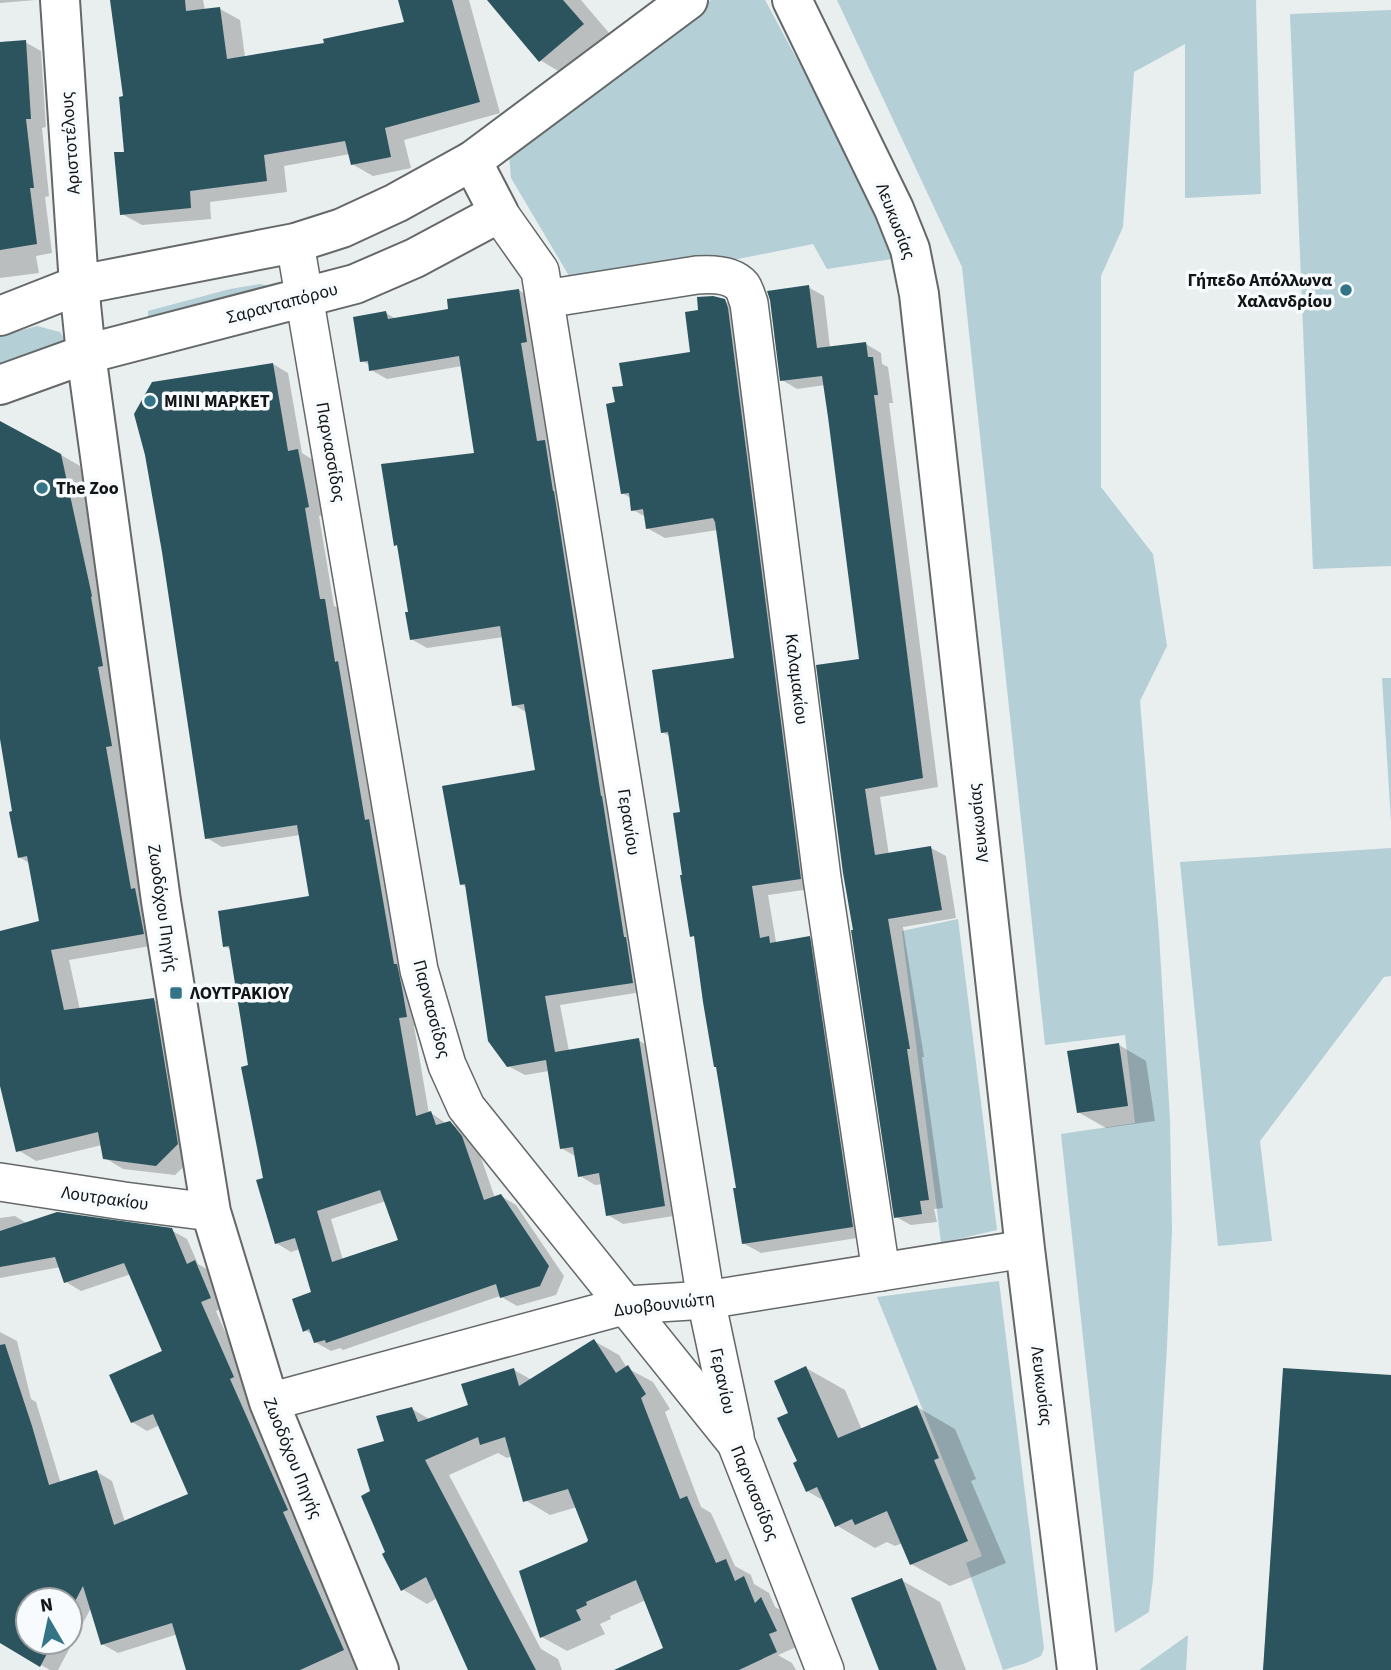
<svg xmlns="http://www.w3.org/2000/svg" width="1391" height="1670" font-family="'Source Sans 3',sans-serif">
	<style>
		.green { fill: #b4cfd6 }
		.shadow { fill: #0003; fill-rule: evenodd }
		.building { fill: #2b545f; fill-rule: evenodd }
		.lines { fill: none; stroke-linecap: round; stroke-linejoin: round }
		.minor-casing { stroke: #646869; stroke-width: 40 }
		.tertiary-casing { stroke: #646869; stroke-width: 42 }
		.minor { stroke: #fff; stroke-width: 37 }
		.tertiary { stroke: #fff; stroke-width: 38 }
		.poi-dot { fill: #337586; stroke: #f7fbfd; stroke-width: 2.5 }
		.labels { text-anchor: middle; stroke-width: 7; stroke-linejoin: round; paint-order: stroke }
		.street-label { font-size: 18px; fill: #131415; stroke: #f7fbfd }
		.poi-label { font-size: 18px; font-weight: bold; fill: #131415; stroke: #f7fbfd; text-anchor: start }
	</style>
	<rect width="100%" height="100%" fill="#e9eeef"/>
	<g class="green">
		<polygon points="711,0 765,0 888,228 892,259 827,269 813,244 713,264 575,286 511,178 509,155 605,78"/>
		<polygon points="837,0 1256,0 1261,194 1185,198 1185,44 1134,72 1123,227 1101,276 1101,487 1153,554 1167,646 1140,701 1159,934 1170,1119 1172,1230 1167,1346 1153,1579 1149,1612 1115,1633 1061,1134 1135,1123 1125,1035 1045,1045 962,267"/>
		<polygon points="1391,10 1391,566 1313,569 1290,14"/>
		<polygon points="260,284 282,289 148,322 148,311 230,289"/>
		<polygon points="37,326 60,332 67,343 0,370 0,336"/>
		<polygon points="1382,678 1391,678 1391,822"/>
		<polygon points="1391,848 1391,976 1384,977 1260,1141 1272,1241 1218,1246 1180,862"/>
		<polygon points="958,919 997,1230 941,1243 902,931"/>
		<polygon points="999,1281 1044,1648 1041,1656 1026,1663 1003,1670 966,1563 982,1556 877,1297"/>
		<polygon points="1188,1635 1186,1670 1139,1670"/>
	</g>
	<g class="shadow">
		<polygon points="0,0 36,0 0,3"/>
		<polygon points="112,0 203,0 205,10 220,9 240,20 245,57 326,45 406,23 404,0 469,0 500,113 404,140 411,168 373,176 352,164 350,154 284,166 287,192 210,202 211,219 142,225 122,214 126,154 124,98"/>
		<polygon points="489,0 581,0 621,47 578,83 540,60"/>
		<polygon points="25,42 41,51 46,127 42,128 49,196 45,197 52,253 36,256 39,273 0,278 0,43"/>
		<polygon points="808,287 824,296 830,348 866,344 881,353 882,364 888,367 893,403 889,403 938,787 880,797 889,855 931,848 946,856 956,918 903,927 924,1057 922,1057 943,1208 934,1209 937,1222 911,1225 896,1217 853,931 861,661 825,385 797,389 782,380"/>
		<polygon points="519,290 534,300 648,991 560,1005 569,1051 638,1040 654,1049 680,1215 623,1224 608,1215 603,1184 595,1185 580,1176 577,1157 561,1148 549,1071 525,1075 508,1066 468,888 461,884 537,771 526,712 514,705 504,637 427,648 411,639 410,613 399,547 395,544 476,454 462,366 387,379 371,370 370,365 362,361 386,313 396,319 450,311"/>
		<polygon points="723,300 741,310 818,888 768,895 776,942 778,943 809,938 827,948 870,1236 761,1253 743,1243 738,1189 696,938 692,935 682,814 671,737 662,732 736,660 718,530 665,538 647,528 646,517 633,510 631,498 622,493 617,404 625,387 692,353 700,312"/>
		<path d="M273 364 288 373 302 453 313 460 324 515 319 516 334 606 340 609 421 1025 414 1026 429 1114 431 1113 447 1124 450 1123 466 1132 477 1146 495 1198 501 1196 516 1205 564 1276 556 1295 517 1306 500 1296 343 1350 340 1348 331 1351 315 1342 313 1335 305 1330 314 1293 300 1249 291 1252 276 1243 232 950 224 946 311 898 300 835 222 847 207 838ZM386 1201 400 1241 343 1260 331 1219Z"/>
		<polygon points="0,431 61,455 80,466 110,606 162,944 69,960 80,1010 154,1000 172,1011 196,1155 175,1175 123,1169 105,1158 102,1145 36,1161 18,1150 0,1079 0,933 41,923 31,864 19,857 14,813 0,728"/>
		<polygon points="1119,1045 1146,1061 1155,1121 1106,1128 1078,1112"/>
		<path d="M15 1216 28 1224 171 1230 187 1239 198 1264 210 1271 225 1307 216 1311 249 1386 358 1659 353 1661 357 1670H188L178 1634 118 1653 102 1644 91 1608 58 1670H50L0 1642V1332L17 1341 31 1399 36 1402 61 1484 97 1472 112 1481 125 1522 190 1495 160 1425 147 1431 132 1422 164 1352 131 1274 81 1291 66 1282 61 1267 0 1278V1218ZM28 1600H70V1642H28Z"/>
		<polygon points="594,1341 619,1355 627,1368 653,1382 670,1409 665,1412 701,1507 711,1513 735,1566 751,1575 754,1584 769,1593 775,1607 786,1613 801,1645 778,1655 792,1663 796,1670 720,1670 646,1600 610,1616 611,1619 600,1624 605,1634 567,1651 542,1637 590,1540 577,1507 550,1515 525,1500 512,1456 507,1458 498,1453 449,1475 541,1649 558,1659 562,1670 470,1670 437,1598 427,1604 402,1589 387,1553 372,1492 386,1442 412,1409 431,1420 470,1406 514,1370 532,1380"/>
		<polygon points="806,1368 845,1390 862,1430 917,1407 955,1429 976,1479 971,1481 1006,1563 950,1586 911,1564 903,1543 895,1546 887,1542 875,1548 836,1525 826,1502 807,1491 799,1462 790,1414"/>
		<polygon points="901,1580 940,1602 966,1670 881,1670"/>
	</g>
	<g class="building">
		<polygon points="110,0 185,0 186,11 220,7 227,59 324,43 323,39 404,22 398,0 452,0 480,102 385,128 391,157 351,165 345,141 264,155 267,181 190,191 191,208 120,215 114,152 124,152 119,97 123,96"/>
		<polygon points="487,0 563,0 584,24 539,62"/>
		<polygon points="26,40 31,119 26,119 34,188 30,188 37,244 0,250 0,42"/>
		<polygon points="809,285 817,348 866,342 868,357 873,357 878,395 874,395 923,778 865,789 875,855 931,846 942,910 888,919 910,1049 907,1049 929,1200 920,1201 922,1214 894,1218 851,930 853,930 843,873 816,665 859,659 828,417 822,376 780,381 770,300 767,291"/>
		<polygon points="519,289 527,342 521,343 537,441 545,440 553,491 554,491 601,796 602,796 624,937 626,937 633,983 545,996 555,1052 639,1038 665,1206 606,1216 599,1173 578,1177 573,1147 560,1149 546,1060 507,1067 488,1041 465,884 460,885 442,786 535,770 524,704 512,706 500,626 410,640 405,612 408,612 397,545 394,546 381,464 474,453 459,356 369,371 368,361 360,362 353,317 386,311 388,319 448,309 447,299"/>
		<polygon points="713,296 725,299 728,308 801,879 752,886 760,938 769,936 770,943 810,936 853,1227 742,1244 733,1188 736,1188 716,1067 714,1067 703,1002 694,936 690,937 680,875 682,875 673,813 680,812 668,732 661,733 652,670 734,658 715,522 713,518 646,529 643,509 631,511 629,493 621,494 606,404 615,402 612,387 623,386 619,363 690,352 685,312 698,310 697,297"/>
		<path d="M273 363 288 451 298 449 309 507 305 508 320 599H325L335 662 338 661 365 820 369 819 394 964H397L402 988 407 1017 399 1018 416 1116 431 1111 436 1125 450 1121 462 1136 484 1200 501 1194 549 1266 540 1286 500 1298 496 1284 326 1343 325 1340 314 1343 309 1329 303 1332 292 1299 311 1292 295 1238 275 1244 256 1180 263 1178 241 1067 248 1065 229 946 223 947 218 911 309 896 297 825 205 839 162 552 145 455 134 414 152 382ZM380 1190 398 1240 332 1262 317 1211Z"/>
		<polygon points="0,421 61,454 92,596 91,597 103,666 98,667 112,746 106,747 131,889 135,888 144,934 51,950 64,1010 154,998 178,1144 156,1166 103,1159 98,1132 16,1152 0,1086 0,931 39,921 27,856 18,858 9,812 12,811 0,739"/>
		<polygon points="1119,1043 1128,1106 1077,1113 1067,1051"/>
		<polygon points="57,1212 172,1228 187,1264 195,1260 211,1298 201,1302 234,1377 230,1379 288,1510 283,1512 344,1650 300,1670 186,1670 172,1623 101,1645 83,1586 70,1611 70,1600 28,1600 28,1642 53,1642 40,1667 0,1643 0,1345 5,1344 32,1426 49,1485 97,1470 114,1525 188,1494 153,1414 131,1423 109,1375 162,1351 124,1263 64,1283 55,1257 0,1267 0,1231"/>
		<polygon points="594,1339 616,1373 628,1365 646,1394 641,1398 680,1499 687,1496 716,1563 726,1559 735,1581 744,1576 755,1603 761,1597 777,1631 769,1634 777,1652 739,1670 614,1670 663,1648 636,1580 586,1602 587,1605 576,1610 581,1620 540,1638 519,1571 587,1542 588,1540 568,1489 523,1502 505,1437 480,1445 478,1437 425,1460 536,1670 468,1670 426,1577 401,1591 382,1554 385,1552 361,1496 370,1491 357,1449 384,1441 376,1416 412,1407 418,1422 468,1405 461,1384 514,1368 519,1386"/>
		<polygon points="806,1366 838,1438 917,1405 939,1458 934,1460 968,1541 910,1565 887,1511 855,1525 852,1519 835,1527 817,1487 806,1492 793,1463 797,1461 777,1418 788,1413 774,1381"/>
		<polygon points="1283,1368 1391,1375 1391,1670 1263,1670"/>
		<polygon points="902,1578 937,1670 879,1670 851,1598"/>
	</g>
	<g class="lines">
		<g class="minor-casing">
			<g id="minor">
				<polyline points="499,213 540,271 706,1300 735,1436"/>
				<polyline points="295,243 419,970 447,1065 466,1107 736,1443 825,1670"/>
				<path d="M545 299 697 275C711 274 732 274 742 286 745 290 747 298 749 303L822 878 881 1272"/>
				<polyline points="0,1182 124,1201 211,1212"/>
				<polyline points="269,1402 627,1305 706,1300 1025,1249"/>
			</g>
		</g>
		<g class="tertiary-casing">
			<g id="tertiary">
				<polyline points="60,0 79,285 86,354 161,901 211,1212 269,1402 379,1670"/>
				<polyline points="792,0 894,209 910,249 919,294 1025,1249 1077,1670"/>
				<polyline points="0,316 79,285 295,243 342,228 396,203 472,161 688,0"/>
				<polyline points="0,385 86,354 355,284 415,258 499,213 472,161"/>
			</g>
		</g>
		<use href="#minor" class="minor"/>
		<use href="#tertiary" class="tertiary"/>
	</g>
	<g class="poi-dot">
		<circle cx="1346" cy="290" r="7"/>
		<circle cx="150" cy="401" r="7"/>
		<circle cx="42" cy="488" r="7"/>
		<rect x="169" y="986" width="14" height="14" rx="3.5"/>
	</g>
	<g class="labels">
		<g class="street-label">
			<text transform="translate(70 143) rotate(-94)" y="6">Αριστοτέλους</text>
			<text transform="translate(896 221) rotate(69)" y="6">Λευκωσίας</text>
			<text transform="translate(282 303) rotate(-15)" y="6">Σαρανταπόρου</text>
			<text transform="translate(331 452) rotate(80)" y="6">Παρνασσίδος</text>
			<text transform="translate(797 679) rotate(83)" y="6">Καλαμακίου</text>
			<text transform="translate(629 822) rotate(81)" y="6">Γερανίου</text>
			<text transform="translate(978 823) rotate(-96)" y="6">Λευκωσίας</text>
			<text transform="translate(163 908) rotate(82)" y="6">Ζωοδόχου Πηγής</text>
			<text transform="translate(432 1009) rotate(75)" y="6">Παρνασσίδος</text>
			<text transform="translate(105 1198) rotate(8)" y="6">Λουτρακίου</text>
			<text transform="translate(664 1304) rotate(-7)" y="6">Δυοβουνιώτη</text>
			<text transform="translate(723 1381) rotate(78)" y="6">Γερανίου</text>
			<text transform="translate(1042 1386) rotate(83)" y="6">Λευκωσίας</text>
			<text transform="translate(293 1458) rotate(68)" y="6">Ζωοδόχου Πηγής</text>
			<text transform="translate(755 1493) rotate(68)" y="6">Παρνασσίδος</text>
		</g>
		<g class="poi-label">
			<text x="1332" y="286" text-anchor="end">Γήπεδο Απόλλωνα<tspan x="1332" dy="21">Χαλανδρίου</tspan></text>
			<text x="164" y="407">ΜΙΝΙ ΜΑΡΚΕΤ</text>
			<text x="56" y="494">The Zoo</text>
			<text x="190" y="999">ΛΟΥΤΡΑΚΙΟΥ</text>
		</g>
	</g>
	<g transform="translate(49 1621) rotate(351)"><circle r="33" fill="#f7fbfd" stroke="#9c9fa0" stroke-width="2"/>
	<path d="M0-5L12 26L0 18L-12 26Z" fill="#337586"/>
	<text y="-10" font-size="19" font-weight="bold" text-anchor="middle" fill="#131415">N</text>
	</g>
</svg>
